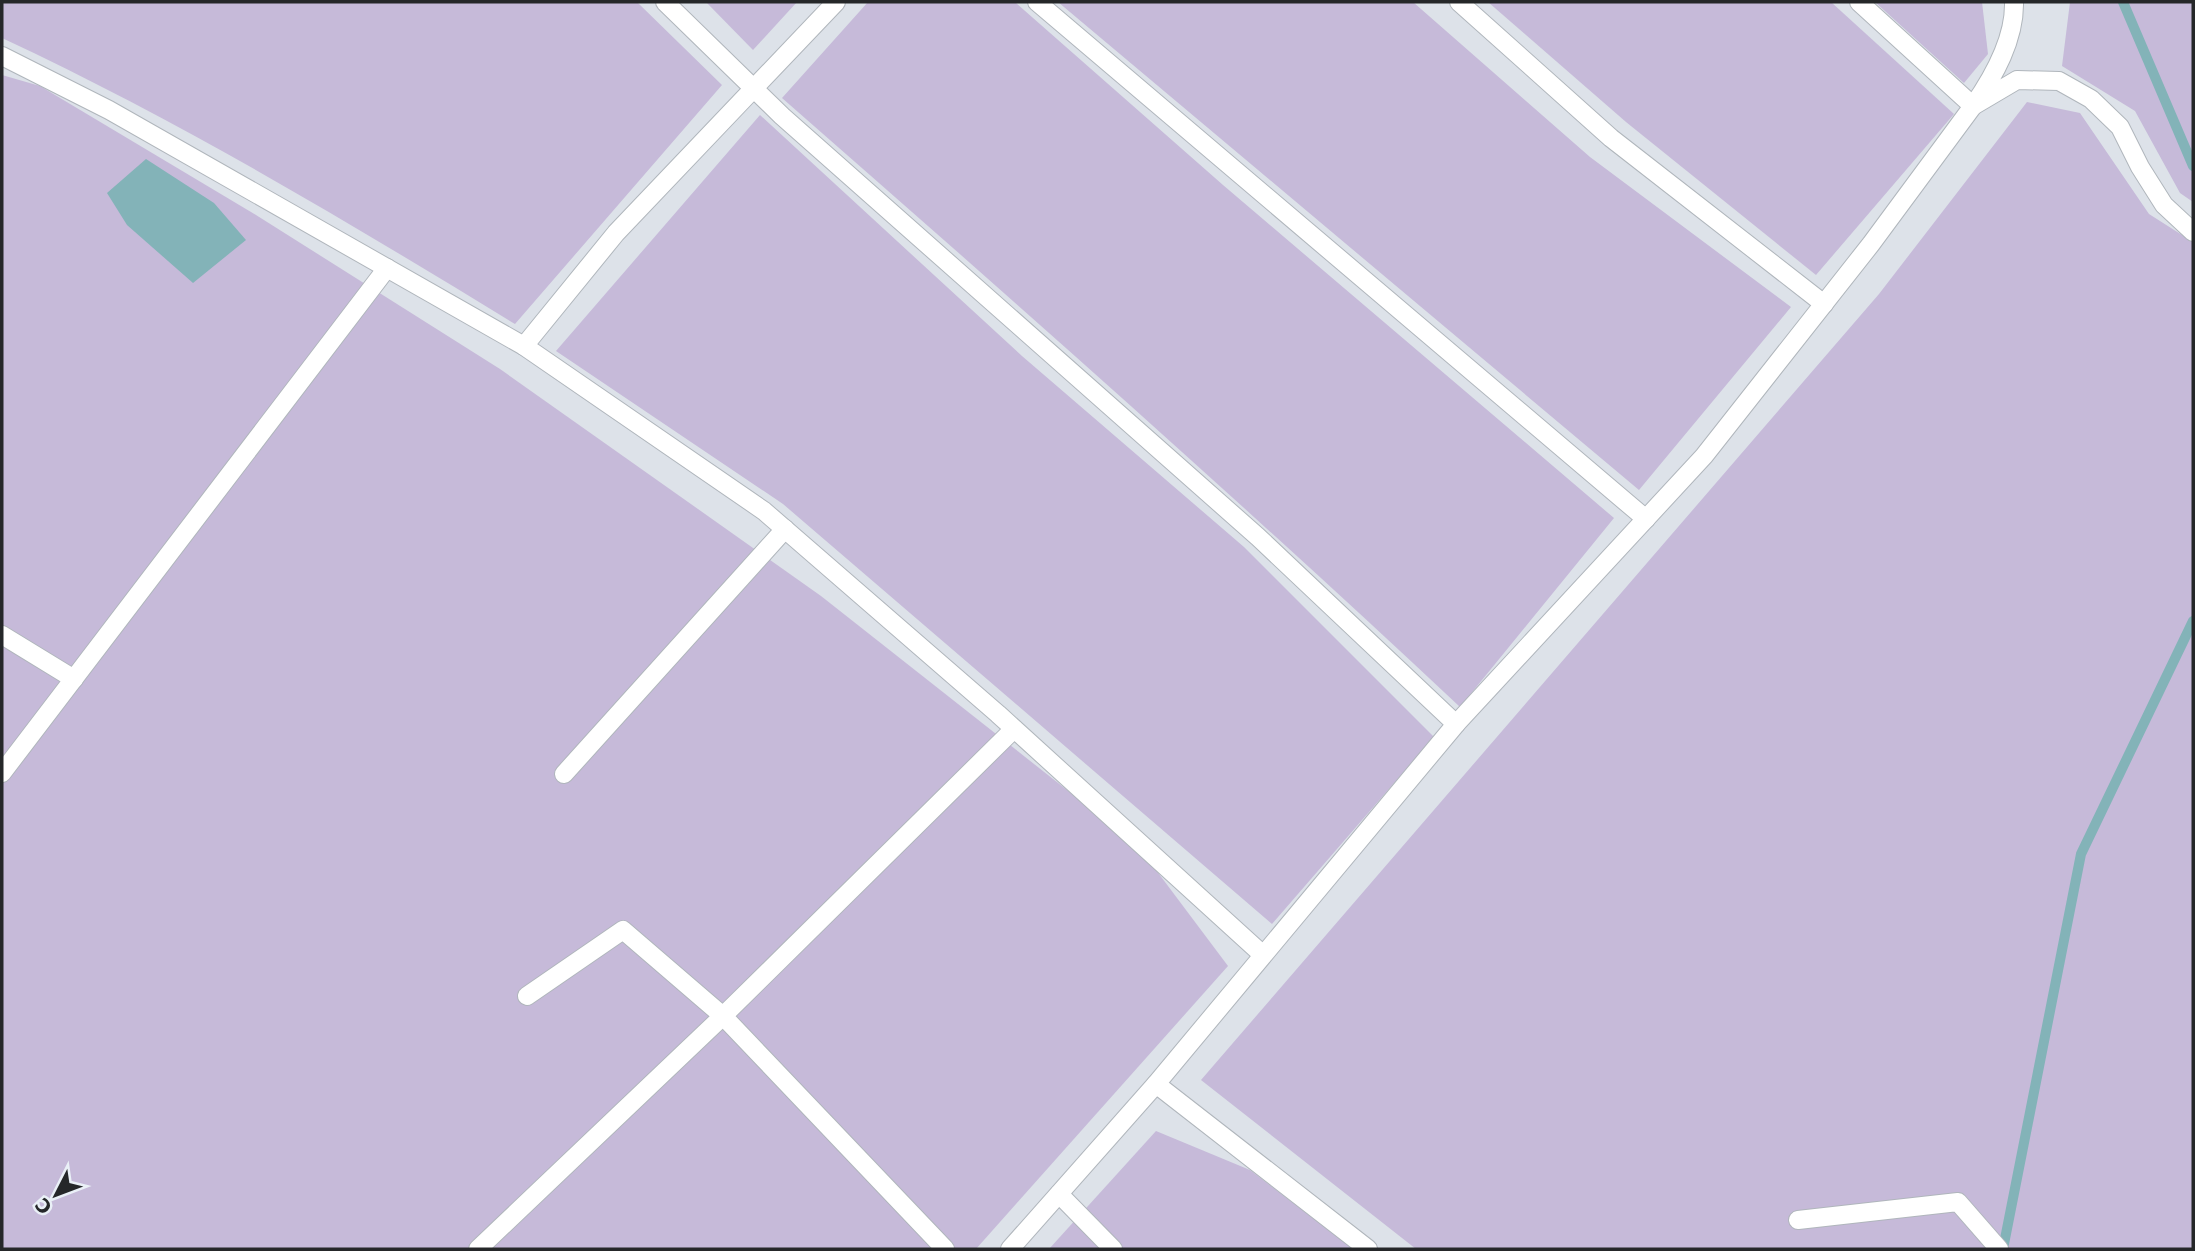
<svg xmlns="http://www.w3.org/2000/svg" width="2195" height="1251" font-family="'DejaVu Sans',sans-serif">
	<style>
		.green { fill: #c6bad9 }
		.water { fill: #83b3b8 }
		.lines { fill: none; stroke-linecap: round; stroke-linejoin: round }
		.stream { stroke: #83b3b8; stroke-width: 10 }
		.service-casing { stroke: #b0b6bc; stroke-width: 20 }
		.service { stroke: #fff; stroke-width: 18 }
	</style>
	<rect width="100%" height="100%" fill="#dde2e9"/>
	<g class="green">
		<path d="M2 2H637L722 85 515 324C348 222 180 121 2 38Z"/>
		<polygon points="706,2 797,2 753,50"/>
		<path d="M868 2H1015L1223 185 1614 518 1460 707C1238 499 1011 298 782 98Z"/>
		<polygon points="1058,2 1413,2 1590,157 1791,307 1639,490"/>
		<polygon points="1488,2 1831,2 1954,114 1816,275 1626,122"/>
		<polygon points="1875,2 1982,2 1988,54 1964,83"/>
		<polygon points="2070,2 2193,2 2193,202 2180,193 2135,111 2062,66"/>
		<polygon points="2,75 40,86 256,215 500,369 821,596 1138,846 1228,966 976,1249 2,1249"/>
		<polygon points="2027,102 2080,113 2149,214 2193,242 2193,1249 1416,1249 1201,1080 1879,294"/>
		<polygon points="760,115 1022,356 1244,547 1434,737 1272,924 783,504 556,351"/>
		<polygon points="1156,1131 1250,1170 1353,1249 1049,1249"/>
	</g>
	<polygon class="water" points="146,159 214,203 246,240 193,283 127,225 107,193"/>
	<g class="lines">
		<g class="stream">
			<polyline points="2123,2 2193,166"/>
			<polyline points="2003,1249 2081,854 2193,621"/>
		</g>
		<g class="service-casing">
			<g id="service">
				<polyline points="665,2 782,116 1258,537 1456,724 1156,1084"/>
				<polyline points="836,2 616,233 524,346 764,511 998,714 1263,955"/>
				<polyline points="1037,2 1646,519"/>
				<polyline points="1459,2 1611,138 1824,304"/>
				<path d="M2014 2C2015 39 1994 76 1973 106L2017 80 2059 81 2091 99 2120 127 2140 167 2164 205 2193 232"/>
				<polyline points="2,56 109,110 524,346"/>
				<polyline points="2,635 74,679"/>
				<polyline points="1456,724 1704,456 1871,244 1973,106 1859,2"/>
				<polyline points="2,773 387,268"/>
				<polyline points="564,774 785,529"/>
				<polyline points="1059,1194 1113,1249"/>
				<polyline points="1798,1220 1958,1202 1999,1249"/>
				<polyline points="478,1249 723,1016 623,930 527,996"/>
				<polyline points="945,1249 723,1016 1014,729"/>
				<polyline points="1010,1249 1156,1084 1368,1249"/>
			</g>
		</g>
		<use href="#service" class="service"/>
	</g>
	<rect width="2195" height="1251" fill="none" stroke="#252729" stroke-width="7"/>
	<g transform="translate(56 1195) rotate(228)" stroke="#eaf0f7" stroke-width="5" paint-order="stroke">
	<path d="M0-5L12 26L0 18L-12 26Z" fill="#252729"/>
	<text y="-10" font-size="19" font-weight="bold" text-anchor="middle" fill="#252729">С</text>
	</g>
</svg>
